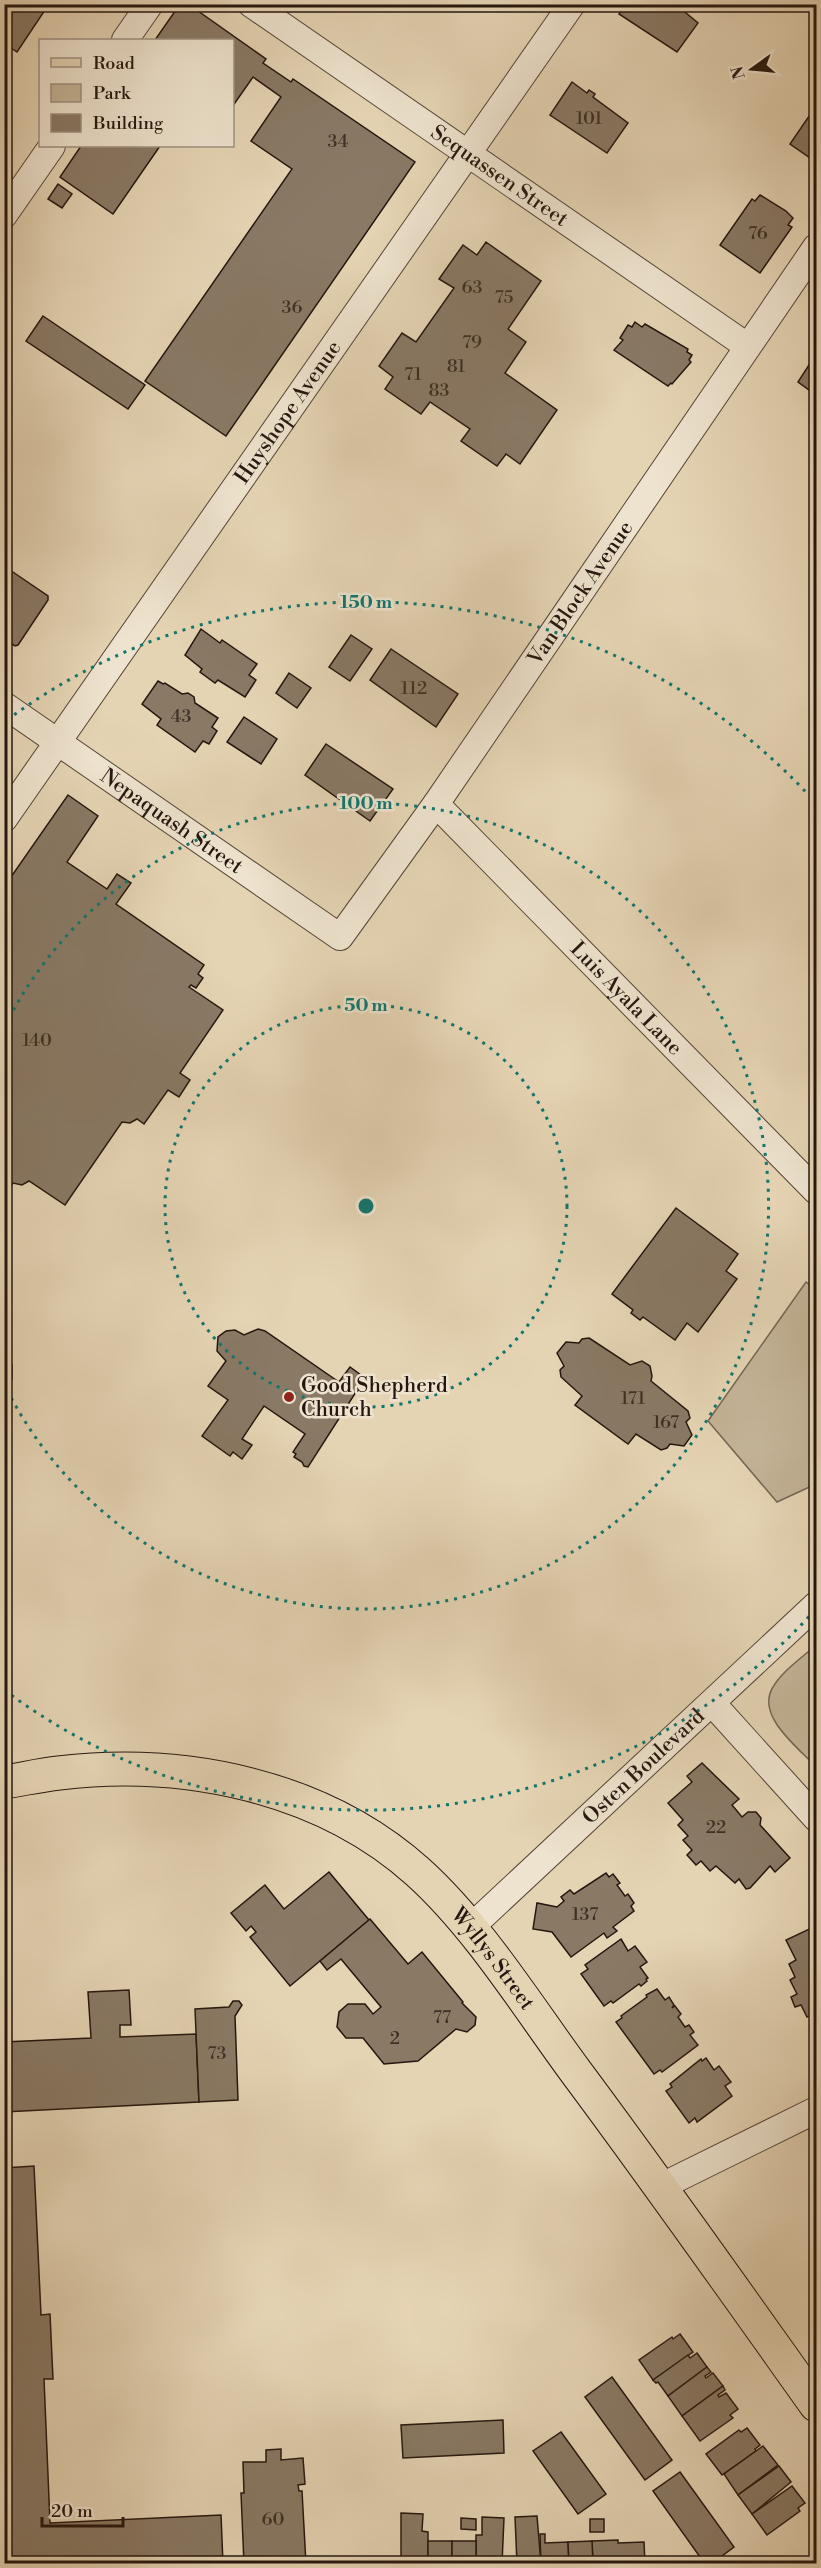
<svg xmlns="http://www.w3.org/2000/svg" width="821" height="2568" font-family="'Libre Bodoni',serif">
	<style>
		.green { fill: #c4b498; stroke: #746654; stroke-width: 1.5 }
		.building { fill: #897965; stroke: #25170f; stroke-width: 1.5 }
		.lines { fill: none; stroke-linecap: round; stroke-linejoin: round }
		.minor-casing { stroke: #554638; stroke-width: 28 }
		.primary-casing { stroke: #25170f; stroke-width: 35 }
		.minor { stroke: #eee3ce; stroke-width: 26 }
		.primary { stroke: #e5d4b4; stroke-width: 33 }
		.ring { fill: none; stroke: #0f766e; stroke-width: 3; stroke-dasharray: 3 6 }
		.poi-dot { fill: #8f2418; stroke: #eee3ce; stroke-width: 2 }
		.labels { text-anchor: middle; stroke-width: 5; stroke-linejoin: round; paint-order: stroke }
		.number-label { font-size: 18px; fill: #3e3024 }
		.street-label { font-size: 21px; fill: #25170f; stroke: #eee3ce }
		.poi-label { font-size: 21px; fill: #25170f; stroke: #eee3ce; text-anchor: start }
		.centre { fill: #0f766e; stroke: #eee3ce; stroke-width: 3 }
		.ring-label { font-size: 18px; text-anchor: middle; font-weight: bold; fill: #0f766e; stroke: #eee3ce; stroke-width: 5; stroke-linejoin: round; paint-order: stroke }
	</style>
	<rect width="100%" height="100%" fill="#e5d4b4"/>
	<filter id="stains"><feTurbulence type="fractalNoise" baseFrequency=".00333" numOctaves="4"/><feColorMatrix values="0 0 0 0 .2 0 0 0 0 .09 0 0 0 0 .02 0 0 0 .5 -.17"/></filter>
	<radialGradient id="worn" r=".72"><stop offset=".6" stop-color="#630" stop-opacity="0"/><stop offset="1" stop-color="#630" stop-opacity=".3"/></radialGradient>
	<g class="green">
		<polygon points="806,1282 816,1290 816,1484 777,1502 708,1421"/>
		<path d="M816 1645V1767C799 1748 755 1716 773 1687 782 1671 803 1657 816 1645Z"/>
	</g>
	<g class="building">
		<polygon points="4,4 49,4 17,52 4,43"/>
		<polygon points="180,4 188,4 266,59 263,63 291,82 293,79 415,162 226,436 145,381 292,169 251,141 281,97 253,77 232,107 232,40 155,40"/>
		<polygon points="626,4 675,4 698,23 677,52 619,14"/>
		<polygon points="572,82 587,93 589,90 595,94 593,97 628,123 607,153 550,115"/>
		<polygon points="816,106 816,162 790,144"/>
		<polygon points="81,146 160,146 113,214 60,177"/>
		<polygon points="58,184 72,194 62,208 48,199"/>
		<polygon points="760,195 786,211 793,218 788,225 792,227 760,273 720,245 752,199 755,201"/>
		<polygon points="486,242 541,281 508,329 526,342 505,373 557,410 520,464 506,454 497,466 461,441 470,429 430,402 421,414 385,389 393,377 379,366 402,333 416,342 454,288 439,279 463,245 477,255"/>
		<polygon points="43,316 145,385 128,409 26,341"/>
		<polygon points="635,322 642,327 645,324 688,349 687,352 692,355 689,360 691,362 672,384 671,383 668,386 614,350 623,340 620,338 628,325 632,327"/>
		<polygon points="816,354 816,395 798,382"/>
		<polygon points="4,566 48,596 48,600 18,645 15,646 4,639"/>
		<polygon points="201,629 220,643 222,640 257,664 249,675 256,680 245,697 218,680 215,683 200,672 202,669 185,655"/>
		<polygon points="351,635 372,649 350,681 329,667"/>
		<polygon points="391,649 458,694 436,727 370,680"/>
		<polygon points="289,673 311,688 297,708 276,693"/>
		<polygon points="158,681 163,684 165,683 182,694 188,693 194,697 195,703 218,718 212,727 217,731 209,744 203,741 195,752 157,725 161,719 142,704"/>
		<polygon points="244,717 277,739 261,764 227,742"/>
		<polygon points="326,744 393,789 370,821 305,775"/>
		<polygon points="68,795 98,816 67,862 107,889 117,874 131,883 116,904 204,965 198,974 203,978 196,988 191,985 189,987 223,1010 180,1073 190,1080 179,1097 168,1090 144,1124 137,1119 130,1123 122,1122 65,1205 29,1181 22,1185 13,1183 4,1196 4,887"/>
		<polygon points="676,1208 738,1254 726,1271 737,1279 698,1332 687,1323 675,1340 643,1317 640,1320 631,1313 633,1310 612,1294"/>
		<polygon points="4,1327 6,1365 12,1365 12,1379 7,1379 7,1400 4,1401"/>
		<polygon points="258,1329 265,1331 339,1382 350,1367 365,1378 308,1467 304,1466 302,1462 294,1457 296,1454 293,1452 305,1434 264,1406 242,1439 252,1445 242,1459 233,1452 230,1456 202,1436 228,1400 208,1386 226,1361 217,1351 218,1337 226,1331 235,1330 244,1335"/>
		<polygon points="589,1338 630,1365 642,1361 650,1366 652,1376 651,1381 688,1411 690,1418 686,1422 692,1435 684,1446 670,1444 667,1448 661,1450 636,1434 628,1444 575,1405 582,1396 561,1377 560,1370 564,1366 557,1353 566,1342 579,1343 582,1339"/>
		<polygon points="702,1763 739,1799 732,1805 742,1817 748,1812 756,1812 761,1818 760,1825 790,1858 775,1872 770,1866 750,1888 746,1889 739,1879 735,1883 716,1866 710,1871 701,1861 696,1865 687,1855 692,1850 683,1840 688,1836 678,1825 683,1820 668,1803 692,1782 687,1776"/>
		<polygon points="329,1872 369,1920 290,1986 250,1937 256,1932 251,1926 246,1931 231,1913 265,1885 284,1909"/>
		<polygon points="606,1873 609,1877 613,1874 620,1883 617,1885 625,1896 628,1894 634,1903 631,1906 634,1911 613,1927 617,1931 607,1938 604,1933 571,1957 552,1932 533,1929 537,1903 557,1907 564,1901 561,1897 570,1890 574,1894"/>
		<polygon points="816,1917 816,2020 814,2014 807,2017 801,2005 795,2007 791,1997 797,1994 790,1980 795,1977 789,1964 796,1960 786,1940 816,1926 812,1919"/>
		<polygon points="370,1919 408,1964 422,1952 463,2002 462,2003 476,2017 475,2025 467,2032 456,2029 418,2061 384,2064 363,2038 346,2038 337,2027 339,2012 348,2004 365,2004 373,2014 381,2007 341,1959 327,1970 320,1961"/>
		<polygon points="621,1939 628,1951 635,1946 647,1962 640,1967 648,1978 646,1979 647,1981 641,1986 639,1984 613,2003 611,2001 604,2006 581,1974 588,1969 585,1965"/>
		<polygon points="657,1989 665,2000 669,1997 674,2005 672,2008 675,2006 681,2014 678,2017 685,2027 689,2025 694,2032 690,2035 698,2045 662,2072 660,2070 654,2074 616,2022 622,2018 621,2016 647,1997 646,1995"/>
		<polygon points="129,1990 131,2025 120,2025 120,2037 196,2034 199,2102 4,2112 4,2042 91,2038 88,1992"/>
		<polygon points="233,2001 239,2001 242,2005 235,2016 238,2100 199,2102 195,2009 229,2007"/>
		<polygon points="706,2058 714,2070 719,2066 731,2082 725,2086 732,2096 697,2122 695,2118 689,2123 666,2091 672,2087 670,2084 701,2059 702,2061"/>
		<polygon points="34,2166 41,2315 50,2314 53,2379 44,2379 50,2523 221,2515 223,2564 4,2564 4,2168"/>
		<polygon points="680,2334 693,2352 653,2380 639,2360 672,2337 673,2339"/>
		<polygon points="697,2353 707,2367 668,2396 658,2382 656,2383 653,2380 688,2355 690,2358"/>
		<polygon points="707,2367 711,2372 705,2376 706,2378 713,2373 723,2386 682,2416 668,2396"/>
		<polygon points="612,2377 672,2460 645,2480 585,2397"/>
		<polygon points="723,2386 725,2390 718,2395 719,2397 726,2393 738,2409 730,2415 733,2418 700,2441 682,2416"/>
		<polygon points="503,2420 504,2453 403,2458 401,2425"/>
		<polygon points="747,2428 760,2445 755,2449 756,2451 722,2475 706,2454 739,2430 741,2432"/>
		<polygon points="561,2432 606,2494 578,2514 533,2451"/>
		<polygon points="763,2446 778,2465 738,2495 724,2474"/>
		<polygon points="281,2449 281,2460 303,2458 305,2484 298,2485 299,2491 302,2491 306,2564 244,2564 241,2493 244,2493 243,2462 266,2462 266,2450"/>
		<polygon points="779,2466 791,2482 752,2514 738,2495"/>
		<polygon points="680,2472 734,2547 711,2564 705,2564 653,2491"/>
		<polygon points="792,2486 805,2503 798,2508 800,2511 767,2535 752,2514"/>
		<polygon points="401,2513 423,2514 422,2531 428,2532 428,2564 401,2564"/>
		<polygon points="537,2516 541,2564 517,2564 515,2517"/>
		<polygon points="482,2517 504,2518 502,2564 476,2564 476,2535 482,2535"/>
		<polygon points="461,2518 476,2519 476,2530 461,2529"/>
		<rect x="590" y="2519" width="14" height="13"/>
		<polygon points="540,2534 545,2534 545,2543 568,2542 569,2564 541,2564"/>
		<polygon points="618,2540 618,2543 644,2542 645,2564 593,2564 592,2541"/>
		<rect x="428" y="2541" width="24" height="23"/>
		<rect x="452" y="2541" width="24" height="23"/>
		<polygon points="592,2541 593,2564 569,2564 568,2542"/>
	</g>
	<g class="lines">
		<g class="minor-casing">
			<g id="minor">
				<path id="s1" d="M251 4 747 346"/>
				<polyline points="125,40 150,4"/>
				<polyline points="4,215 52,146"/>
				<path id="s2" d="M4 705 340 937 436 804 816 247"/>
				<path id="s3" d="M436 804 816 1191"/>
				<path id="s4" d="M4 819 572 4"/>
				<polyline points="712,1703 816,1818"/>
				<path id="s5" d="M470 1928 816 1605"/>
				<polyline points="660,2187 816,2110"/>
			</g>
		</g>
		<g class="primary-casing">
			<g id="primary">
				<path id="s6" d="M4 1782C23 1779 41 1775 59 1773 185 1758 322 1786 418 1872 478 1926 528 2007 576 2072 658 2182 737 2294 816 2405"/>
			</g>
		</g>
		<use href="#minor" class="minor"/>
		<use href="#primary" class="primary"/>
	</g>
	<g class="ring">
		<circle cx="366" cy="1206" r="201"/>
		<path d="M5 1026A403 403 0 1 1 5 1386"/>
		<path d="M815 1610A604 604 0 0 1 7 1692M7 720A604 604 0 0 1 815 802"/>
	</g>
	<circle class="poi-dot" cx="289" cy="1397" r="6"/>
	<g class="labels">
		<g class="number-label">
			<text x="589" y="124">101</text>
			<text x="338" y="147">34</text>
			<text x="758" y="239">76</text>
			<text x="472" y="293">63</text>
			<text x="504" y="303">75</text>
			<text x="292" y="313">36</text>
			<text x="472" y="348">79</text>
			<text x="456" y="372">81</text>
			<text x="413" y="380">71</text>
			<text x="439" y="396">83</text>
			<text x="414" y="694">112</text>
			<text x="181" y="722">43</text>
			<text x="37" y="1046">140</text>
			<text x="633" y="1404">171</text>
			<text x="666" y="1428">167</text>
			<text x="716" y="1833">22</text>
			<text x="585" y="1920">137</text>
			<text x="442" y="2023">77</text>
			<text x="395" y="2044">2</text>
			<text x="217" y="2059">73</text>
			<text x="273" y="2525">60</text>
		</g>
		<g class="street-label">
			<text dy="7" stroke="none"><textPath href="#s1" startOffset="302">Sequassen Street</textPath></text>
			<text dy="7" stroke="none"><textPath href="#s4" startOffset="496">Huyshope Avenue</textPath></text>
			<text dy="7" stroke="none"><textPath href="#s2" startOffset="828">Van Block Avenue</textPath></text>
			<text dy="7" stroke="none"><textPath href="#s2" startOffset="204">Nepaquash Street</textPath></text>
			<text dy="7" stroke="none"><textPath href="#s3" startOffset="272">Luis Ayala Lane</textPath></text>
			<text dy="7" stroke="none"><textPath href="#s5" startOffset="237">Osten Boulevard</textPath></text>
			<text dy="7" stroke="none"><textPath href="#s6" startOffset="554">Wyllys Street</textPath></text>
		</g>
		<g class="poi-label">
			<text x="301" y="1392">Good Shepherd<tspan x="301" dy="24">Church</tspan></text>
		</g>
	</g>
	<circle cx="366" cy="1206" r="9" class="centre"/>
	<g class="ring-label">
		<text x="366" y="608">150 m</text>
		<text x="366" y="809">100 m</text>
		<text x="366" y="1011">50 m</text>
	</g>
	<rect width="821" height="2568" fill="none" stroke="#e5d4b4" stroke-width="24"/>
	<rect x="6" y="6" width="809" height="2556" fill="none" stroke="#25170f" stroke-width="3"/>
	<rect x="12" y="12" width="797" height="2544" fill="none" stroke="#25170f" stroke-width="1.5"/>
	<rect x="39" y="39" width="195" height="108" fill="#eee3ce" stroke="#9e9182" stroke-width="1.5"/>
	<rect x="51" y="58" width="30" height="9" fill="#e5d4b4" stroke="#9e9182" stroke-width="1.5"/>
	<text x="93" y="69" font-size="18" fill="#25170f">Road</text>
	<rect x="51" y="84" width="30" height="18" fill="#c4b498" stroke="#9e9182" stroke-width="1.5"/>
	<text x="93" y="99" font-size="18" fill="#25170f">Park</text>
	<rect x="51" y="114" width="30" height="18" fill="#897965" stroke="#9e9182" stroke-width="1.5"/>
	<text x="93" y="129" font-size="18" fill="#25170f">Building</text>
	<g transform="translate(752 69) rotate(255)" stroke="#eee3ce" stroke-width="4.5" paint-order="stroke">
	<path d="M0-4.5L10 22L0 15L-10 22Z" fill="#25170f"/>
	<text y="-9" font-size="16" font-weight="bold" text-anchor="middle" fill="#25170f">N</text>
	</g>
	<path d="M42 2517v9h81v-9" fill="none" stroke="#25170f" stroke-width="3"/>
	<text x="51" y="2517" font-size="18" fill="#25170f" stroke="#eee3ce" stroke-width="4.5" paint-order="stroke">20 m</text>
	<rect width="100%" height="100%" filter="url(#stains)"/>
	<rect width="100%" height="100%" fill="url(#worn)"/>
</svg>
